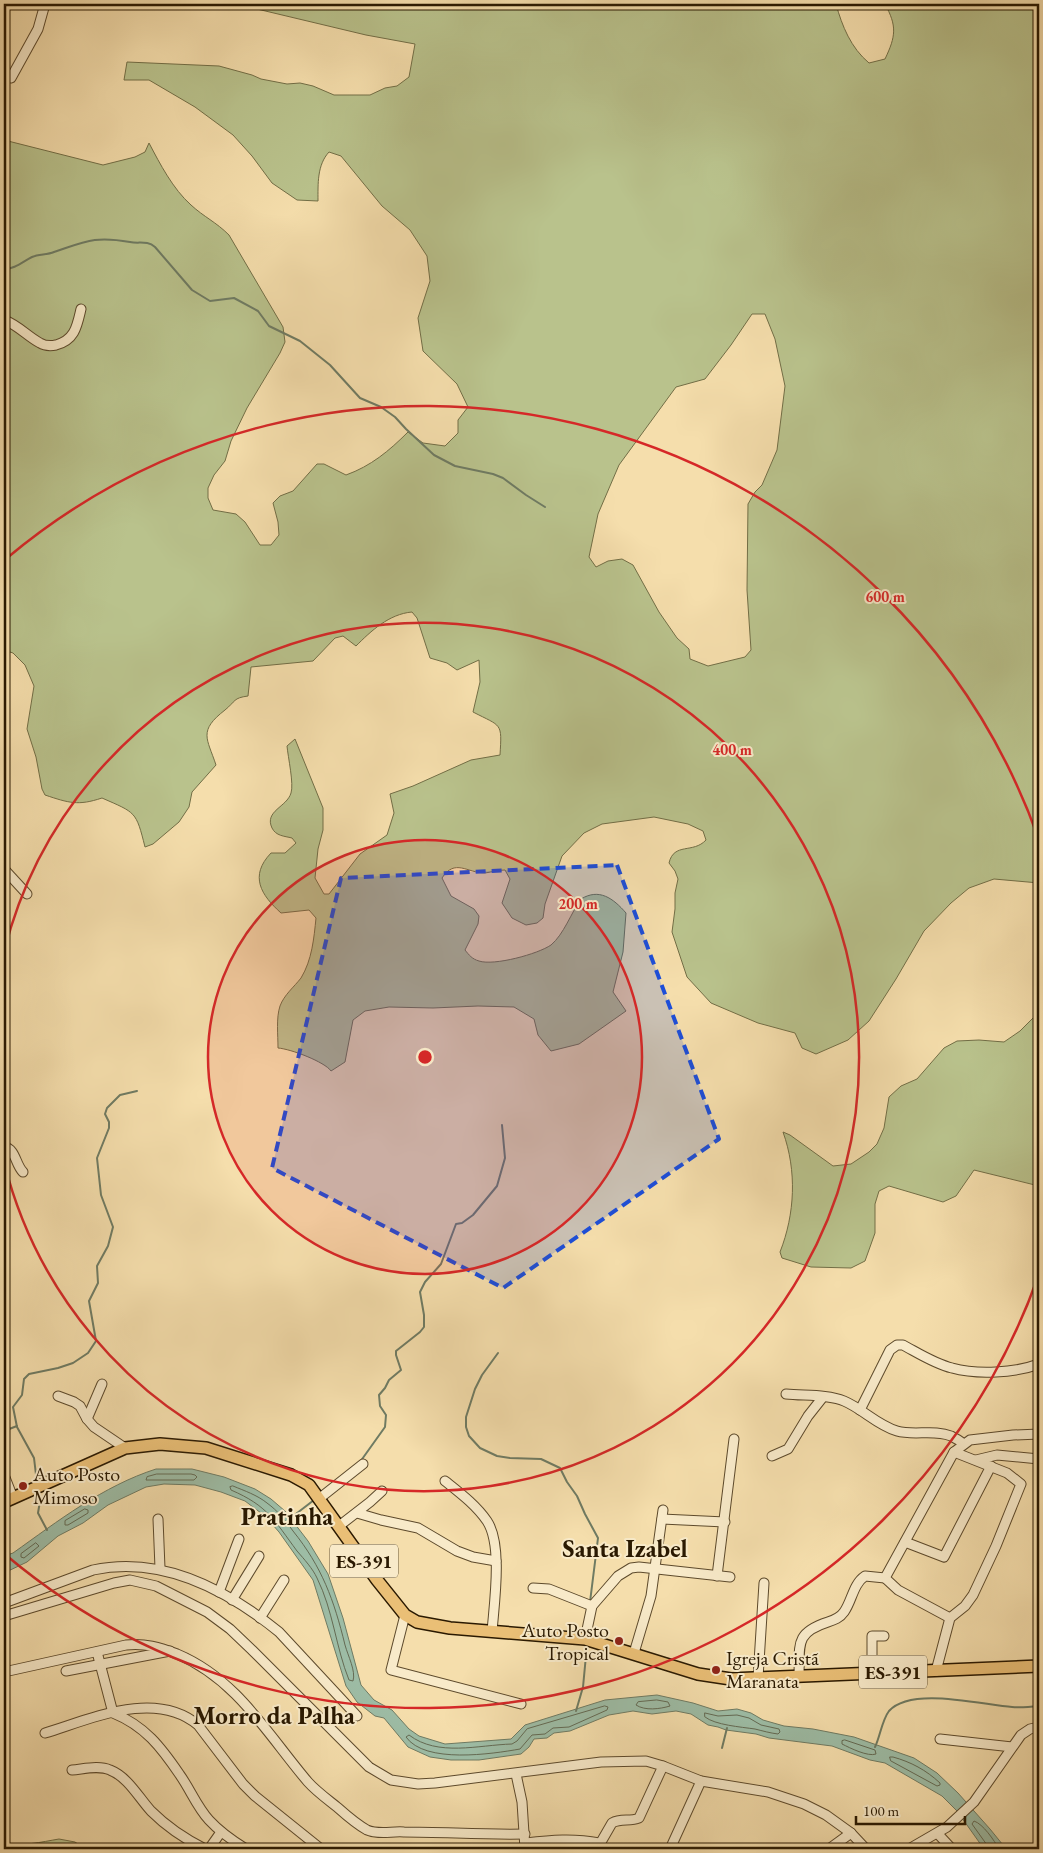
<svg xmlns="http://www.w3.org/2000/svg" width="1043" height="1853" font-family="'EB Garamond',serif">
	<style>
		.green { fill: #b9c28c; stroke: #726e46; fill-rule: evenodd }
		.water { fill: #9dbca5; stroke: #6f7b63 }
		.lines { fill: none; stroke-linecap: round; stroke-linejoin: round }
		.shore { stroke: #646a53; stroke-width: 1 }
		.stream { stroke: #6f7b63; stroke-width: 2 }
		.minor-casing { stroke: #5d4a2c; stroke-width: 11 }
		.major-casing { stroke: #2a1901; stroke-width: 14 }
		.minor { stroke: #f8eac9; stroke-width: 9 }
		.major { stroke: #eabf76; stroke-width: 11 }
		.marked { fill: #1d4ed8; fill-opacity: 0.2; stroke: #1d4ed8; stroke-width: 4; stroke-dasharray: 10 6; stroke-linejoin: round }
		.ring { fill: none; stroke: #d62828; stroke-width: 2.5 }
		.poi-dot { fill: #8f2418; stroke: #f8eac9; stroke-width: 2 }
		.labels { text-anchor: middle; stroke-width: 4; stroke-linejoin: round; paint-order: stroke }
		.shield { fill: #f8eac9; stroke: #68583d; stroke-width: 1 }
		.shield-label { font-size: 19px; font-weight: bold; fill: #2a1901 }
		.poi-label { font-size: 20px; fill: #2a1901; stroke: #f8eac9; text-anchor: start }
		.district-label { font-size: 25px; font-weight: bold; fill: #2a1901; stroke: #f8eac9 }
		.centre { fill: #d62828; stroke: #f8eac9; stroke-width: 2.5 }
		.ring-label { font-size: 15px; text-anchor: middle; font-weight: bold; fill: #d62828; stroke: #f8eac9; stroke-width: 4; stroke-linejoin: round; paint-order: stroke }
	</style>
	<rect width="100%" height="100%" fill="#f5deac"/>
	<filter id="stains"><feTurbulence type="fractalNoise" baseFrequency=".004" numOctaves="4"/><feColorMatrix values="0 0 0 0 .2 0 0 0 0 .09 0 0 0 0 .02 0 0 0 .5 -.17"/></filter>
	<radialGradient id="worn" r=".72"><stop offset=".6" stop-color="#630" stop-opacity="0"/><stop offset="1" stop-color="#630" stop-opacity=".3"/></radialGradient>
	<g class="green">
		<path d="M236 4H836C842 26 851 48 869 63L885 59C896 36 897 26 885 4H1039V883L994 879 969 888 951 903 924 931 896 979 869 1021 848 1040 816 1054 802 1048 795 1033 758 1023 711 1003 687 977 672 932 675 909V893L678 879 675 871 669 863C674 842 693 854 706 840L703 831 688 824 654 817 602 824 584 833 562 856 545 904 543 918 537 923 526 925 512 918 502 903 510 879 505 870C498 870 492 872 485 873 467 873 455 858 442 878L451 896 474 909 479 916 478 924 465 950C469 955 472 959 479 961 494 966 538 954 551 945 564 934 571 913 581 899 599 888 613 898 626 913L623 952 613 992 626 1011 579 1044 551 1051 538 1035 534 1019 514 1007 478 1006 433 1008 389 1007 365 1011 353 1020 345 1062 331 1071C325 1062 291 1049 278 1048 278 1035 276 1018 280 1006 284 995 294 987 301 978 312 960 314 938 316 918L309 910 281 913C261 895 249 876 271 853H285L296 843 292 838C284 836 276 836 272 828 264 811 287 807 291 793 294 784 288 757 287 746L295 739 323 808V830L318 849 315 878 324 894H329L360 854 387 835 394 813 390 794 413 786 471 760 500 755C502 722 502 727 473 712L480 682 479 660 457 670 447 663 430 658 417 618 412 612C389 614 371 631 356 646L343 636 335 638 313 661 251 667 248 696C233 698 236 701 225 710 198 731 207 738 216 765L192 792 189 807 179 822 153 844 145 847C136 811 136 813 102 798 78 806 69 803 45 795L42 789 36 757 27 729 34 686 25 665 13 653 4 650V140L103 165 135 157 145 152 149 143C160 164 173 189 191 205 204 217 216 222 229 235L283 327 285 342 280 353 247 408 231 441 225 461 214 475 208 488V498L213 510 236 514 245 522 260 545H271L279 535 278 522 273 503 280 496 293 491 317 464H324L346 475C371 466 389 451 408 432L423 443 445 446 458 433V420L468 407 457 384 423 351 418 318 430 281 427 256 410 230 382 206 341 156 329 152C317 165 318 184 318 201L297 200 272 183 252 156 233 135 195 107 149 80H124L127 62 219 66 252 75 261 79 287 84 300 83 313 86 334 95H370L385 88 397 86 409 77 415 44 366 35ZM752 314H765L775 339 785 386 777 450 762 485 755 492 748 504 747 590 751 650 745 657 708 666 690 659 689 649 677 638 659 612 633 565 622 559 608 561 596 567 589 557 598 514 619 465 676 387 705 379 731 345Z"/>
		<path d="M1039 1014V1186L974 1170 956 1196 943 1202 889 1186 879 1191 875 1204V1233L865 1261 851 1268 811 1267 782 1258 780 1252C795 1214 797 1171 783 1132L790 1135 833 1166 851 1164 869 1152 877 1144 884 1128 889 1097 901 1086 917 1079 944 1048 957 1041 979 1040 1004 1042 1020 1031 1036 1015Z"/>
		<path d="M59 1839 75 1842 85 1849H4V1842C22 1847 41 1842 59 1839Z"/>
	</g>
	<path class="water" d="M156 1469H192L224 1477 255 1489 271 1499 285 1511 308 1541 328 1574 343 1618 361 1685 374 1700 392 1710 409 1729 419 1736 445 1744 511 1739 525 1725 605 1700 657 1695 693 1703 718 1711 737 1709 751 1713 763 1720 784 1726 813 1729 854 1737 914 1758 937 1773 958 1793 990 1829 1003 1845 1004 1849H984L957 1811 942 1796 885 1763 870 1760 832 1746 769 1738 756 1734 726 1730 718 1727 708 1725 691 1714 676 1711 652 1714 633 1711 609 1715 570 1731 554 1733 547 1738 534 1739 529 1747 521 1754 479 1760H451L430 1757 408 1747 384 1718 375 1716 357 1702 346 1686 313 1580 279 1532 265 1516 245 1501 221 1492 195 1485 164 1484 146 1487 108 1505 83 1523 58 1536 27 1562 4 1573V1556L13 1553C58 1521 103 1486 156 1469Z"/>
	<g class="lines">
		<g class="shore">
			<polygon points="157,1474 191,1474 195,1475 197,1477 194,1480 146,1480 147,1477"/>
			<path d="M233 1486C245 1491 257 1495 267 1503 278 1511 285 1520 293 1531 322 1567 334 1600 345 1645 348 1656 356 1671 353 1681L349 1680C336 1648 333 1610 317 1578 313 1569 304 1559 297 1551 274 1520 268 1506 231 1490L230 1487Z"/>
			<polygon points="85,1509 88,1510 88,1513 68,1525 65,1525 65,1521"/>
			<polygon points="36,1543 39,1546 24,1558 21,1557 21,1554"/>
			<path d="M657 1700 668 1702 670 1706C660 1709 645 1711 636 1705L638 1702Z"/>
			<path d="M605 1706 608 1707 607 1710 569 1727 553 1728 545 1734 532 1735 520 1749C492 1754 425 1764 406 1737L409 1735C438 1757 478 1745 512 1744L517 1741 527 1729Z"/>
			<path d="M705 1713 718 1716 737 1715 749 1718 761 1725 779 1729 780 1732 778 1734C770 1733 763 1731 755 1729 741 1727 715 1725 705 1717Z"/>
			<path d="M845 1740 875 1750 876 1754C868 1757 850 1748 842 1744V1741Z"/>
			<path d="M890 1757H893C911 1762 926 1770 940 1783V1785L937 1786 891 1761Z"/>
			<path d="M987 1849V1845L972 1824 974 1821C983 1824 994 1840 999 1849"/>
		</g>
		<g class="stream">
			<path d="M4 269C15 269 22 262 32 257 39 254 47 255 54 252 87 241 95 236 130 242 139 244 147 240 155 247L192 290 210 301 234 298 258 311 269 326 300 341 330 365 360 398 381 407 395 417 406 429 434 455 455 466 493 474 503 478 526 495 545 507"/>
			<polyline points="498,1353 482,1375 475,1389 466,1417 466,1427 469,1436 480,1448 497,1456 510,1458 541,1459 560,1468 567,1482 577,1496 585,1514 598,1538 590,1602"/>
			<polyline points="4,1431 17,1426"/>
			<polyline points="360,1462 385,1427 386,1415 380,1406 379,1395 385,1388 389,1380 401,1370 396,1355 396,1351 420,1332 424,1327 424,1315 420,1292 425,1282 441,1264 456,1224 462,1223 473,1215 497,1186 505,1158 502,1125"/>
			<polyline points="37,1483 34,1458 17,1427 13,1407 22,1395 24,1379 29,1374 58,1368 73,1363 88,1353 96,1341 89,1301 98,1283 97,1266 108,1246 113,1227 101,1195 97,1158 109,1128 109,1122 105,1114 107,1108 120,1095 137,1091"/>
			<polyline points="38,1493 40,1501 38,1513 47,1530"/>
			<polyline points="288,1520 314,1500"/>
			<polyline points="576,1711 583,1687 587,1645"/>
			<path d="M875 1747C880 1737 882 1720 889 1711 911 1686 983 1705 1012 1707 1021 1708 1030 1707 1039 1706"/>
			<polyline points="722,1748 727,1728"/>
		</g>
		<g class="minor-casing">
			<g id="minor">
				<polyline points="11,78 38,29 45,4"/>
				<path d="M4 320C18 325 27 336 40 343 45 346 51 346 56 345 75 340 77 326 81 309"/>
				<polyline points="4,869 27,894"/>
				<path d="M4 1147C16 1149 15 1164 23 1172"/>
				<path d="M786 1394C804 1396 827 1394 844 1401 863 1409 877 1425 897 1431 914 1436 934 1429 951 1436 955 1438 960 1441 964 1444"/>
				<polyline points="58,1396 74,1402 80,1406 87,1419 94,1427 125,1448"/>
				<path d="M860 1410 890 1350 897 1345H903C918 1353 935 1364 952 1368 977 1375 1015 1373 1039 1364"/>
				<polyline points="87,1419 102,1384"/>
				<polyline points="772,1456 788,1449 808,1416 823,1397"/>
				<polyline points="976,1460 997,1455 1039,1459"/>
				<polyline points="4,1475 13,1498"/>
				<path d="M445 1481C460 1493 476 1505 487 1521 503 1545 494 1604 492 1632"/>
				<polyline points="320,1498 363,1464"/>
				<polyline points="357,1513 381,1520 418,1528 457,1551 473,1557 496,1561"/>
				<polyline points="158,1519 160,1568"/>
				<polyline points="662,1519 725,1522"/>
				<polyline points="339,1526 370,1502 382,1491"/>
				<polyline points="905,1542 944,1557 991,1466"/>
				<polyline points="717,1576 734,1439"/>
				<polyline points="533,1588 549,1589 592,1606"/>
				<polyline points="219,1592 239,1539"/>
				<polyline points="232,1600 259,1556"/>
				<path d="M4 1603 93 1570C162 1555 226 1589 279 1632L357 1716"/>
				<polyline points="405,1615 391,1670 521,1704"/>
				<polyline points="4,1616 114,1583 130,1580 156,1586 207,1612 230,1629 252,1650 369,1767 391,1780 418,1784 435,1783 601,1762 646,1761 663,1766 701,1781 768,1792 804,1804 826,1815 851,1833 866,1849"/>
				<polyline points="260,1618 284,1580"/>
				<polyline points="950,1618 898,1590 885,1578 954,1452 970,1440 1013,1435 1039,1434"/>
				<polyline points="585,1639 592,1606 618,1576 631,1568 639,1567 730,1577"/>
				<path d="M97 1652 113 1713C145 1726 161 1747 180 1775 190 1789 197 1807 209 1820 220 1832 233 1841 246 1849"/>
				<polyline points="634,1653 651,1596 663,1510"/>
				<polyline points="66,1671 170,1651"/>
				<polyline points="936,1671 950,1618 965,1606 973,1595 996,1546 1021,1484 1007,1473 954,1452"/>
				<path d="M4 1672 126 1645C145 1643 159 1647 177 1654 237 1679 268 1735 308 1782 316 1791 327 1799 337 1807 346 1815 356 1824 367 1830 378 1835 392 1831 404 1832 444 1832 485 1835 525 1834"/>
				<polyline points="872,1673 872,1636 884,1636"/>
				<path d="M799 1676C800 1645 794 1633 828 1622 834 1620 840 1618 844 1612 852 1601 853 1584 865 1576L885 1578"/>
				<polyline points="758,1678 764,1583"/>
				<path d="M45 1733C91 1719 155 1689 198 1725L243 1784 255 1796 321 1849"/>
				<polyline points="940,1739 1012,1747"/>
				<path d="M72 1770C84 1769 99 1765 110 1770 128 1777 139 1798 151 1811 167 1827 185 1839 205 1849"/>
				<polyline points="516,1774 522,1802 525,1849"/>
				<polyline points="938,1834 952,1849"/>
				<path d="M526 1843C551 1840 574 1838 599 1843"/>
				<polyline points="209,1849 221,1832"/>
				<path d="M597 1849 612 1823C621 1818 630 1822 639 1818L663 1766"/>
				<polyline points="670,1849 701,1781"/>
				<polyline points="829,1849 851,1833"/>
				<polyline points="909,1849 947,1827 974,1802 1021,1735 1030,1729 1039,1727"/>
			</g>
		</g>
		<g class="major-casing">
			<polyline id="major" points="4,1502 125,1448 160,1444 206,1448 291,1475 309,1485 377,1580 405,1615 417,1622 450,1628 585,1639 698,1674 731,1679 1039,1666"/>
		</g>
		<use href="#minor" class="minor"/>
		<use href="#major" class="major"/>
	</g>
	<path class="marked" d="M617 865 719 1139 503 1288 272 1168 341 878Z"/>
	<circle cx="425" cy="1057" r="217" fill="#d62828" fill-opacity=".12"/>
	<g class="ring">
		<circle cx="425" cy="1057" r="217"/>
		<path d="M4 952A434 434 0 1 1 4 1162"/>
		<path d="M1039 1274A651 651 0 0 1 7 1556M7 558A651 651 0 0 1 1039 840"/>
	</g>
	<g class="poi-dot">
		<circle cx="23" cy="1486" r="5"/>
		<circle cx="619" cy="1641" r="5"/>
		<circle cx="716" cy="1670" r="5"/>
	</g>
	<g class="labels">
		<g class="shield">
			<rect x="330" y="1544.5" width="68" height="33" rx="4"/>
			<rect x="859" y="1655.5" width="68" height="33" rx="4"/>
		</g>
		<g class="shield-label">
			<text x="364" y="1568">ES-391</text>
			<text x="893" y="1679">ES-391</text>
		</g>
		<g class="poi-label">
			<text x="33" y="1481">Auto Posto<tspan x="33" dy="23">Mimoso</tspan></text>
			<text x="609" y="1637" text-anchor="end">Auto Posto<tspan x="609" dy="23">Tropical</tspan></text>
			<text x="726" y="1665">Igreja Cristã<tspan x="726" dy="23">Maranata</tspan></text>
		</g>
		<g class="district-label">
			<text x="287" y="1525">Pratinha</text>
			<text x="625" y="1557">Santa Izabel</text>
			<text x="274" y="1724">Morro da Palha</text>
		</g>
	</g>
	<circle cx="425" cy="1057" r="8" class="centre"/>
	<g class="ring-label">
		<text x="885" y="602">600 m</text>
		<text x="732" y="755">400 m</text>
		<text x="578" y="909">200 m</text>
	</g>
	<rect width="1043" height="1853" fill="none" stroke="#f5deac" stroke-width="20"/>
	<rect x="5" y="5" width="1033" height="1843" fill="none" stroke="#2a1901" stroke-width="2.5"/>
	<rect x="10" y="10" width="1023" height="1833" fill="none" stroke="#2a1901"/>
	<path d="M856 1816v8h109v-8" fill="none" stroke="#2a1901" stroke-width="2.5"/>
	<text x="863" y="1816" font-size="15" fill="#2a1901" stroke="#f8eac9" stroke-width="4" paint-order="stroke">100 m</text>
	<rect width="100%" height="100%" filter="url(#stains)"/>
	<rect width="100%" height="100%" fill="url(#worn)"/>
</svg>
